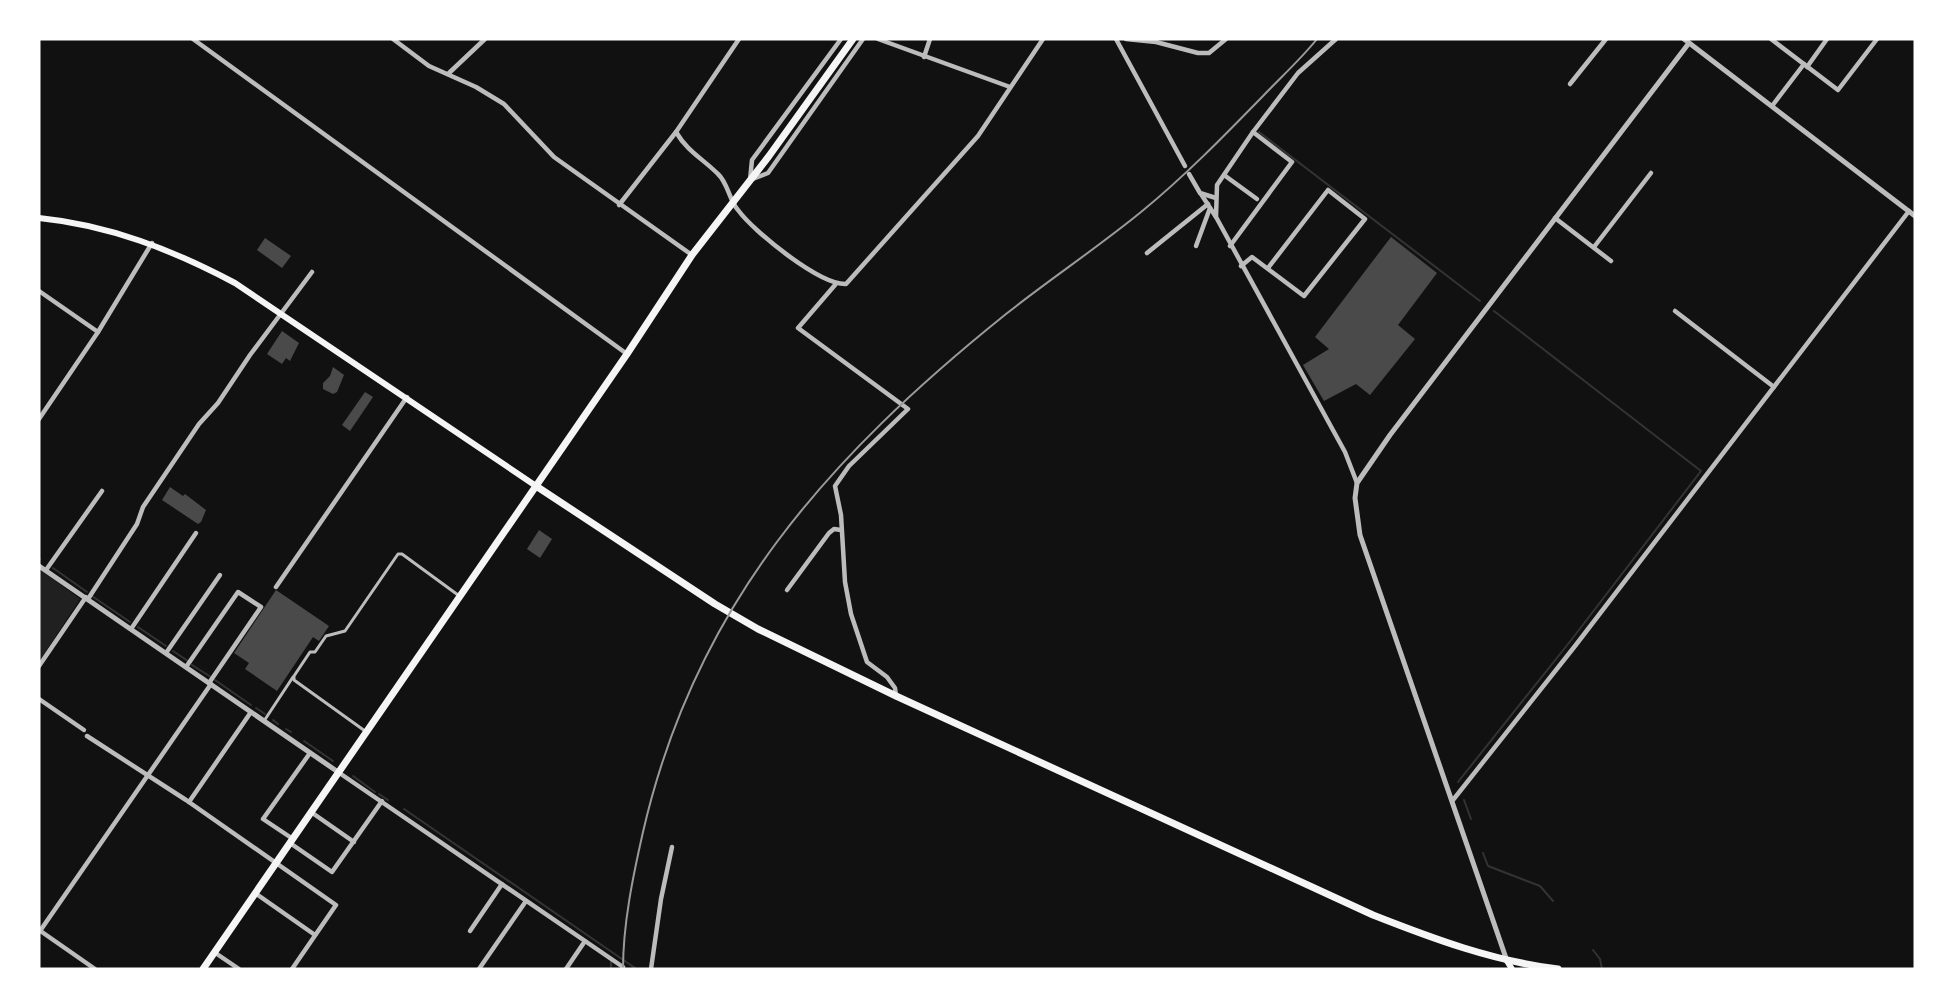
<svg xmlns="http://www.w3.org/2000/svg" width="1954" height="1008" font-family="Georgia,serif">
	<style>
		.green { fill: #202020 }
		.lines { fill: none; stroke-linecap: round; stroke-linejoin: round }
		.stream { stroke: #333; stroke-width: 2 }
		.building { fill: #4a4a4a }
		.pedestrian { stroke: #bcbcbc; stroke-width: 3 }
		.minor { stroke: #bcbcbc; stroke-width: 4.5 }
		.tertiary { stroke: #bcbcbc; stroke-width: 5 }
		.secondary { stroke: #f5f5f5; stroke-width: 6 }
		.trunk { stroke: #f5f5f5; stroke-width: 7 }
		.rail { stroke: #9a9a9a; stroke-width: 2 }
	</style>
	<rect width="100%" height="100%" fill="#111"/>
	<polygon class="green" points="39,569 80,599 39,662"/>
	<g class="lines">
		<g class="stream">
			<polyline points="1259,132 1480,301"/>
			<polyline points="39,559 40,559"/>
			<polyline points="53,568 87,592"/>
			<polyline points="92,596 130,622"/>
			<polyline points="138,627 166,646"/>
			<polyline points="173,651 188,661"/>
			<polyline points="192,665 211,677"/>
			<polyline points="215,680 251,705"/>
			<polyline points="256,708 265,714"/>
			<polyline points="273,720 278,724"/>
			<polyline points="286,729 291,732"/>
			<polyline points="304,741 333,761"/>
			<polyline points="353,776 375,792"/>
			<polyline points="1458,782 1572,639 1701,471 1494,311"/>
			<polyline points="379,794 388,800"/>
			<polyline points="1464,800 1471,819"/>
			<polyline points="404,809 635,968"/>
			<polyline points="1483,853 1488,866 1540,886 1553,901"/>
			<polyline points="1593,950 1600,959 1602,969"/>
			<polyline points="611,969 611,960"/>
		</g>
	</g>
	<g class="building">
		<polygon points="1391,237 1437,273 1398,325 1415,339 1370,395 1356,384 1324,401 1303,365 1329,349 1315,337"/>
		<polygon points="265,238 291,256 282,268 257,250"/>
		<polygon points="282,331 299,343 290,361 286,358 282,364 267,354"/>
		<polygon points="333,367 344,375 337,392 333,394 323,389 323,383 330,376"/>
		<polygon points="365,392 373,397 350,431 342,425"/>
		<polygon points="170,487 183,496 185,494 206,510 201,522 198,524 162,500"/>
		<polygon points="539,530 552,539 540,558 527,549"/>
		<polygon points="276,590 329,626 319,641 313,637 277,691 245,669 249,663 234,653"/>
	</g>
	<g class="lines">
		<g class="pedestrian">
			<polyline points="264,721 293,677"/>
			<polyline points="365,731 294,680 294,676 310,652 315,652 326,636 345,631 398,554 402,554 458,595"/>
		</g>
		<g class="minor">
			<polyline points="193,39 627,354"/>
			<polyline points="393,39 429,66 476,87 504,104 554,157 692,255"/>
			<path d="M739 39 676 132C687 151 703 159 718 174 728 183 729 200 738 210 754 232 820 285 846 284L978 136 1043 39"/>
			<polyline points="841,39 752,160 750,180 768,173 863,39"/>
			<polyline points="878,39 1010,87"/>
			<polyline points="1116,39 1185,166"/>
			<polyline points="1126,39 1156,42 1198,53 1209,53 1226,39"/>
			<polyline points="1336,39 1298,73 1253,132 1217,185 1216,217 1345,452 1357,483"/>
			<polyline points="1771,39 1838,90 1877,39"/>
			<polyline points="924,57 930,39"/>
			<polyline points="1807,67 1827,39"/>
			<polyline points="449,73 485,39"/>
			<polyline points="1570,84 1606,39"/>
			<polyline points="1772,106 1804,64"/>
			<polyline points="1189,174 1200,193 1216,198"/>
			<polyline points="1224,175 1257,199"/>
			<polyline points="1201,194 1216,217"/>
			<polyline points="619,205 676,132"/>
			<polyline points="1555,218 1611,261"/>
			<polyline points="1196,246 1210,208"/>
			<polyline points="1230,246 1292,162 1253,132"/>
			<polyline points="1594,247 1651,173"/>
			<polyline points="1147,253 1208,204"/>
			<polyline points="1241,266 1252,257 1304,296 1365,219 1328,190 1268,268"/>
			<polyline points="835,285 798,328 908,409 849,466 835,486 841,515 845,582 851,614 867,662 887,677 895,688 896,696"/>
			<polyline points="39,291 98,332"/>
			<polyline points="1675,311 1774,387"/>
			<polyline points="39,419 98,332 152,243"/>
			<polyline points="46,570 102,491"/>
			<polyline points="276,587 407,397"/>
			<polyline points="787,590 829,533 834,529 841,530"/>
			<polyline points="88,599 137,524 143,507 199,424 218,403 250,355 312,272"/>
			<polyline points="131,629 196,533"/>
			<polyline points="166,653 220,575"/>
			<polyline points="39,666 86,597"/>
			<polyline points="186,667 238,592 261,607 209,683"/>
			<polyline points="39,699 84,730"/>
			<polyline points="87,736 186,800 336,905 292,969"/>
			<polyline points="338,772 623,967"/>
			<polyline points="1453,800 1575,646 1909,211"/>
			<polyline points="189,802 251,712"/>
			<polyline points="311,812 354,842"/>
			<polyline points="293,839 263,819 310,753"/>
			<polyline points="290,843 332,872 382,801"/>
			<polyline points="255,893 315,935"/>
			<polyline points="39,930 95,969"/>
			<polyline points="40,931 211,684"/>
			<polyline points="470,931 502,884"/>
			<polyline points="214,952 239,969"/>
			<polyline points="479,969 526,901"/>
			<polyline points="566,969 585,941"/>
			<polyline points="651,969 661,899 672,847"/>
		</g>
		<g class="tertiary">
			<polyline points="1684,39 1915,216"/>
			<polyline points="39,566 338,772"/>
			<polyline points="1507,961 1360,535 1355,498 1357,483 1390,435 1689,43"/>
		</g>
		<g class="secondary">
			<path d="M39 218C109 225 173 250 235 283L536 486"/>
			<polyline points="1507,961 1512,969"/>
		</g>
		<g class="trunk">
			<path d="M536 486 715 604 758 629 896 696 1373 915C1434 939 1493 961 1558 969"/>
			<polyline points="203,969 627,354 692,255 769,156 853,39"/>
		</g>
		<path class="rail" d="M623 969C623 924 633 876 643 832 695 605 828 457 1006 314 1050 279 1097 248 1141 212 1184 177 1224 136 1263 96 1281 77 1301 59 1317 39"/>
	</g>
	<rect width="1954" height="1008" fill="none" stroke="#ffffff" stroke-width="81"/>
</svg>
